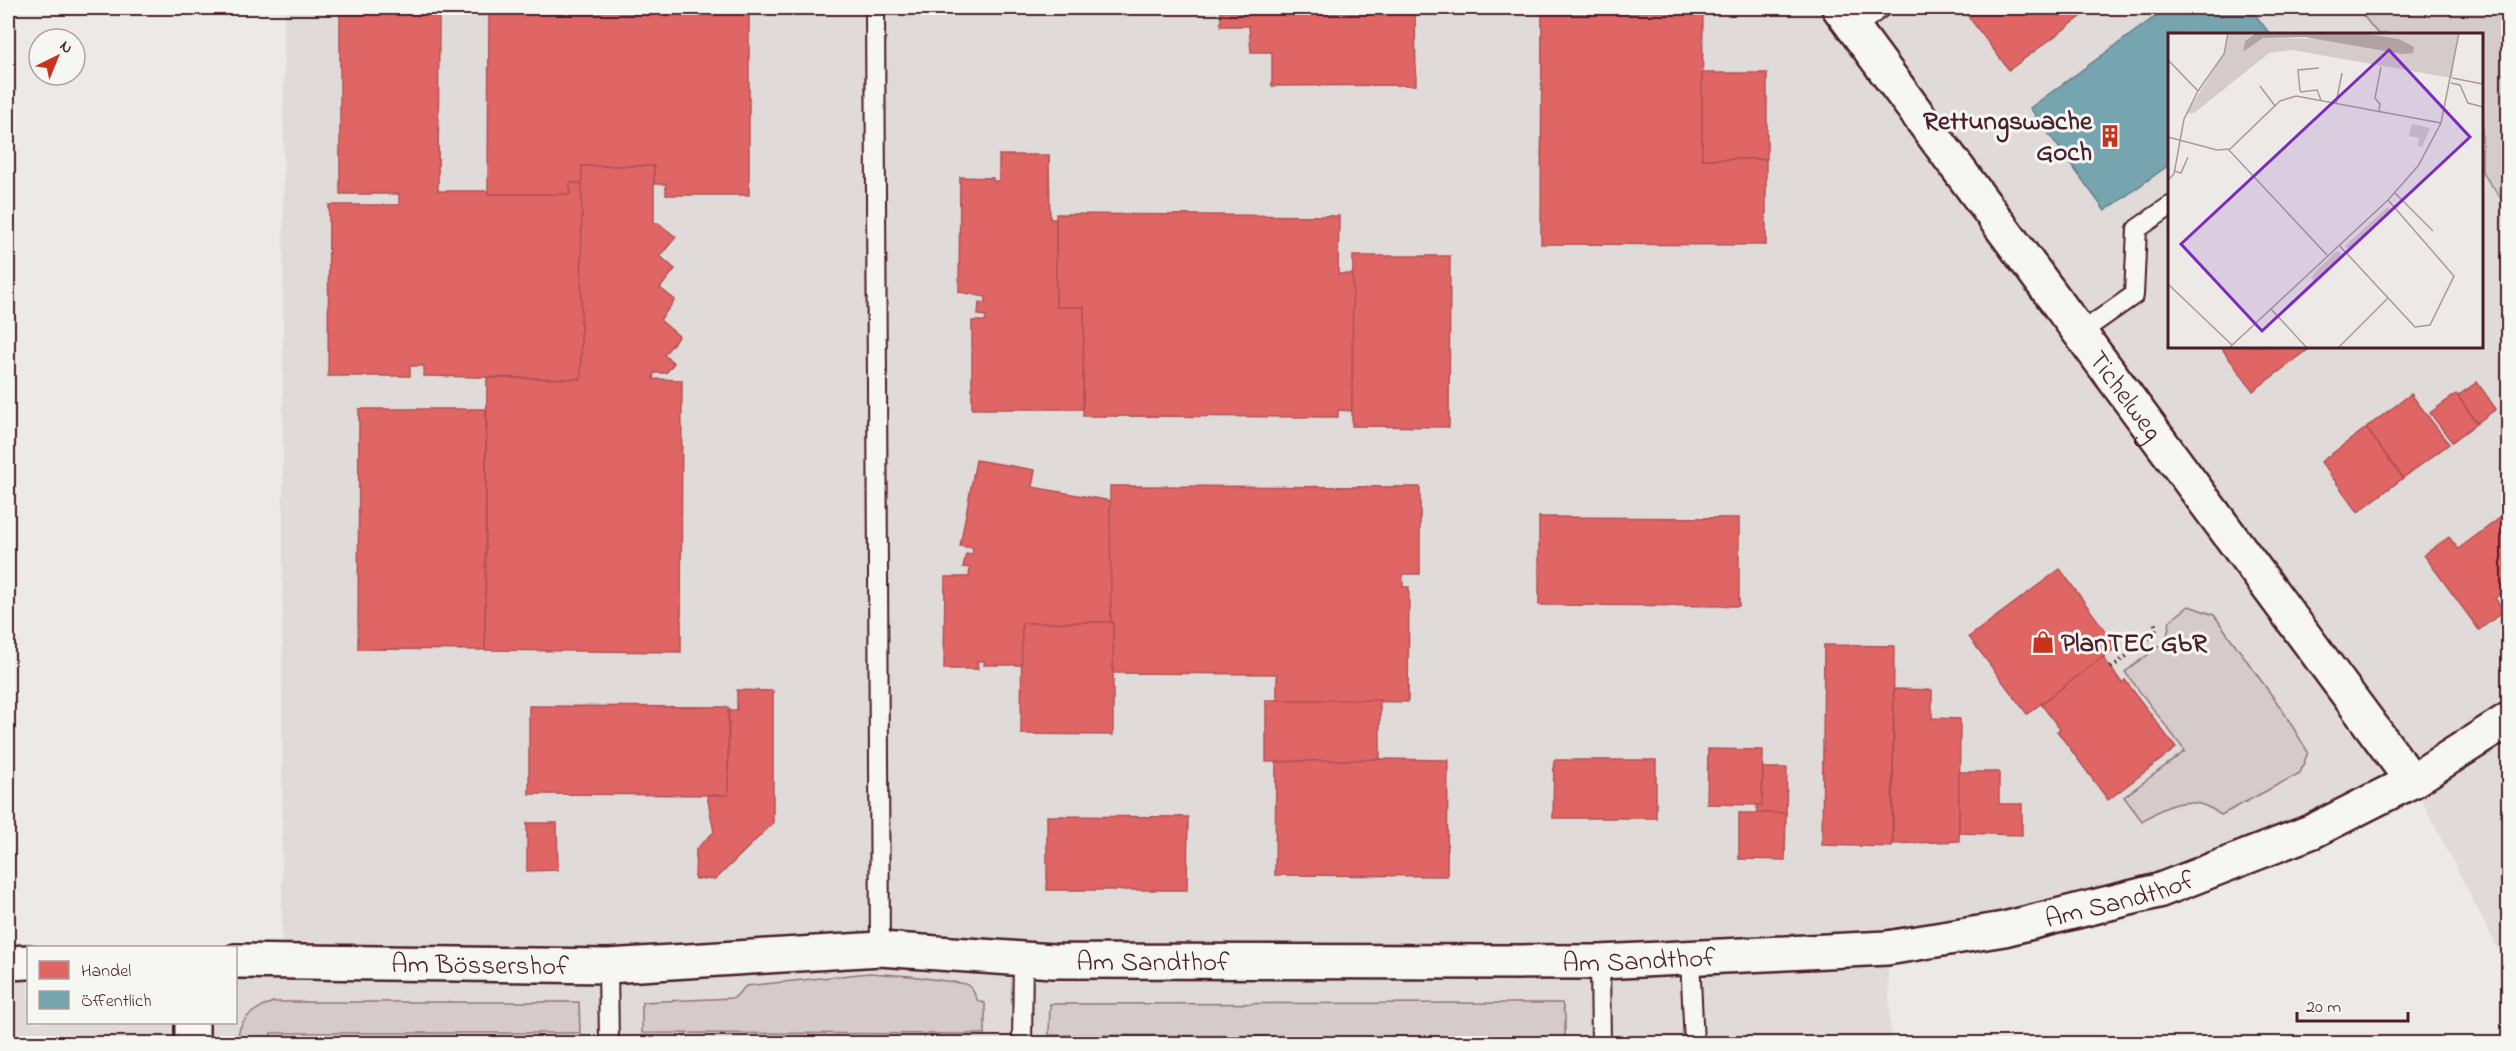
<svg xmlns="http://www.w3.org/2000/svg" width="2516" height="1051" font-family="'Indie Flower',sans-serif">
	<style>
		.built { fill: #e0dad8 }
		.green { fill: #d4cbca; stroke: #8f757a; stroke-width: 1.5 }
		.shops { fill: #e06666; stroke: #b35154; stroke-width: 1.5 }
		.public { fill: #76a5af; stroke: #697d87; stroke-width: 1.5 }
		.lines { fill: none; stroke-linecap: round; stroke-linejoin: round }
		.service-casing { stroke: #4a1f2b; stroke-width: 22 }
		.minor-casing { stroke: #4a1f2b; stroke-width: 38 }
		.path { stroke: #4a1f2b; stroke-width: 4; stroke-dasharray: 1.5 4.5; stroke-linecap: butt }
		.service { stroke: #f6f6f2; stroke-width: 18 }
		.minor { stroke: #f6f6f2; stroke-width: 33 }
		.labels { text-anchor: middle; stroke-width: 6; stroke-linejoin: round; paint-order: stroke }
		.poi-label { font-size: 27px; font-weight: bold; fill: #4a1f2b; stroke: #f6f6f2; text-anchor: end }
		.street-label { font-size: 27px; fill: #4a1f2b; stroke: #f6f6f2 }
		.inset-road { fill: none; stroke: #ab989b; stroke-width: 1.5 }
		.view { fill: #7b2cbf; fill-opacity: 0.15; stroke: #7b2cbf; stroke-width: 3 }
		.inset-edge { fill: none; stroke: #4a1f2b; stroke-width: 3 }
	</style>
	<rect width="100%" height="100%" fill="#ece9e6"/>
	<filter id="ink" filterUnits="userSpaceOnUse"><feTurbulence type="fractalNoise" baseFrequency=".0167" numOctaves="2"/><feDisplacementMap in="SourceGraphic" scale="12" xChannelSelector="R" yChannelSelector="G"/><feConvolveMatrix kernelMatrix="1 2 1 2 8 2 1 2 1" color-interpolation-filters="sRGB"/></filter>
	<g filter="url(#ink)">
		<polygon class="built" points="284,8 2357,8 2378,34 2170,34 2170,346 2482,346 2482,172 2508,208 2508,968 2412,781 2158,891 1887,948 1891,1043 8,1044 8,963 28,962 28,1022 236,1022 236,961 282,961"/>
		<g class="green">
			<polygon points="2357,8 2500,8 2508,18 2508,208 2482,172 2482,34 2378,34"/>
			<path d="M2189 606 2214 615 2283 711 2308 752 2300 773 2221 815C2193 793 2169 803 2142 821L2124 797 2185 751 2125 672 2166 641 2170 621Z"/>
			<polygon points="869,973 911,976 966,984 972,989 978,1001 985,1003 985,1034 642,1033 642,1002 734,998 746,986"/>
			<path d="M273 1002H579L580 1033H271V1043H237C238 1019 252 1010 273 1002Z"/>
			<polygon points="1562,1003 1565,1016 1565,1038 1049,1035 1050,1004"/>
		</g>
		<g class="shops">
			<polygon points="410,8 489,8 489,15 439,15 438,191 488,191 488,194 570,194 570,183 582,183 581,379 424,376 424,366 410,366 410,376 328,376 329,205 399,205 399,194 340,194 340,10 410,11"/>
			<polygon points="489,8 749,8 749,195 666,195 666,184 654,184 654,166 582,166 582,183 570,183 570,194 488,194"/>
			<polygon points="1221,8 1415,8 1416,85 1272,86 1272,52 1251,52 1249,26 1221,26"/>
			<polygon points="1542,8 1703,8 1702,159 1766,159 1766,245 1541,244"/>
			<polygon points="1962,8 2093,8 2009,70"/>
			<rect x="1702" y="73" width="65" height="86"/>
			<polygon points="999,155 1049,155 1050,219 1056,219 1056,307 1084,307 1083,409 972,409 972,321 986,321 986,316 978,315 979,302 986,303 986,297 959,292 960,177 993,178 993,181 999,181"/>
			<polygon points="582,166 654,166 654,223 658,223 676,237 660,256 675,269 660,288 675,300 660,320 679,336 664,355 674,363 666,373 654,373 653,379 682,380 681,652 485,650 487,378 581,379"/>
			<polygon points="1056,214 1339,216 1338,274 1353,274 1352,411 1338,410 1338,417 1083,416 1084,307 1056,307"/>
			<polygon points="1353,256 1450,256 1449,427 1352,426"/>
			<polygon points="2220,346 2313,346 2253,391"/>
			<polygon points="2477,382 2496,409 2477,423 2458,396"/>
			<polygon points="2411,394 2449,444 2403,478 2366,428"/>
			<polygon points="2456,394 2477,423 2452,442 2430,413"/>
			<polygon points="359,409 486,409 485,650 358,649"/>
			<polygon points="2366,428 2403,478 2358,512 2321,462"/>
			<polygon points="976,460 1035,470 1032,487 1111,501 1111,622 1022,623 1022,665 984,665 985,661 977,661 978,669 944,669 945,577 969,577 970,568 963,567 966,554 972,555 973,548 960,546"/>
			<polygon points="1110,486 1420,487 1420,574 1403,574 1403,587 1409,587 1408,702 1277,700 1277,674 1113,673 1113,622 1111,622"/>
			<polygon points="2508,512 2508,588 2495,598 2504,611 2479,630 2424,555 2449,537 2458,549"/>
			<polygon points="1539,517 1739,518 1739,606 1539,605"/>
			<polygon points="2060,569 2117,647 2027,714 1969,637"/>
			<polygon points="1111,622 1113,622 1113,735 1021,734 1022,623"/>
			<polygon points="1824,645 1894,646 1892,847 1822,845"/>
			<polygon points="2103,657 2122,683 2125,680 2176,748 2108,800 2057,731 2060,729 2041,704"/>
			<polygon points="1894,689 1932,690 1932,718 1960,719 1959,841 1893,844"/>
			<polygon points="737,690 773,691 773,823 716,879 695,879 696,849 714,832 707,795 728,795 729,710 737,710"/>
			<polygon points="1266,700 1380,700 1380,760 1266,762"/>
			<polygon points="529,706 728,707 728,795 529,794"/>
			<polygon points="1708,749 1763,750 1762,805 1707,804"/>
			<polygon points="1380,759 1448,760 1447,876 1275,875 1276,762"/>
			<polygon points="1554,760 1656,760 1656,818 1553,818"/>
			<polygon points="1763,768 1787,768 1786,813 1757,813 1757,805 1762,805"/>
			<polygon points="1959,772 1999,772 1999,804 2022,804 2022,835 1959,833"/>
			<polygon points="1739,813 1786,813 1785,860 1739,859"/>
			<polygon points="1047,816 1188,817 1187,890 1047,890"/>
			<polygon points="527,823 557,823 558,870 527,871"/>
		</g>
		<polygon class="public" points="2167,8 2250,8 2270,34 2170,34 2170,164 2105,211 2030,108"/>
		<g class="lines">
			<g class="service-casing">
				<g id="service">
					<polyline points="875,8 880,949"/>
					<polyline points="1854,28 1881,8"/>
					<polyline points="2080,333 2134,295 2137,229 2170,206"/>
					<polyline points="1690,958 1694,1044"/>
					<polyline points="1600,962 1601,1044"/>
					<polyline points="608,966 609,1044"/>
					<polyline points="1022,1044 1023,959"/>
				</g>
			</g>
			<g class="minor-casing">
				<g id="minor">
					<path id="s1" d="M1839 8 2412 781"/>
					<path id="s2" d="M236 961 608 966 880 949 1053 961 1600 962 1887 948 2004 929 2158 891 2313 831 2412 781 2508 720"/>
					<polyline points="8,963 28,962"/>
					<polyline points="192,1044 192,1022"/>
				</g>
			</g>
			<polyline class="path" points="2111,668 2157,633 2154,620"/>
			<use href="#service" class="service"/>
			<use href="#minor" class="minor"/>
		</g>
	</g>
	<defs>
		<g id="building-bare" transform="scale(1.8)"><path d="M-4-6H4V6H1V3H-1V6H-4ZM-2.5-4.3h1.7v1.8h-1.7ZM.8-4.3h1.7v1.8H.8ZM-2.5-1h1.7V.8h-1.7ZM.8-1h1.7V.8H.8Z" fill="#c8321e" stroke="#f6f6f2" stroke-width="2.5" paint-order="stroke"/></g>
		<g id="shop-bare" transform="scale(1.8)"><path d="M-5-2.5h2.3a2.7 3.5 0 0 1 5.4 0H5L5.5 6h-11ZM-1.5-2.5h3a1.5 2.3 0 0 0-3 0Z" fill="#c8321e" stroke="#f6f6f2" stroke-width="2.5" paint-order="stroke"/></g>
	</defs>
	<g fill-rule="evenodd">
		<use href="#building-bare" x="2110" y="136"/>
		<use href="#shop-bare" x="2043" y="642"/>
	</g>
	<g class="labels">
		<g class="poi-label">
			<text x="2092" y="129">Rettungswache<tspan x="2092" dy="31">Goch</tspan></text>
			<text x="2061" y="651" text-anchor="start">PlanTEC GbR</text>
		</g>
		<g class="street-label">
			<text dy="9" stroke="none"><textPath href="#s1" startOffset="482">Tichelweg</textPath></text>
			<text dy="9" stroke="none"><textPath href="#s2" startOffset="1890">Am Sandthof</textPath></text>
			<text dy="9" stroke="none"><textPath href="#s2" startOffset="1404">Am Sandthof</textPath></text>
			<text dy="9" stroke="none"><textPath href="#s2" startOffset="918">Am Sandthof</textPath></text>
			<text dy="9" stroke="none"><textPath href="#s2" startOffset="244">Am Bössershof</textPath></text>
		</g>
	</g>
	<g transform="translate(2168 33)">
		<rect width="315" height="315" fill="#ece9e6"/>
		<path d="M60 0H88L77 8 75 19 95 5 231 6 194 0 290 1 284 45 124 17 101 20 26 80 18 81 56 21ZM244 91 262 95 254 114 250 113 251 105 241 103ZM220 174 222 176 180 216 177 213ZM169 218 174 221 146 247 143 244 151 235Z" fill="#d4cbca"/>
		<path d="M88 0H194L231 6 246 14 245 20 234 21 137 4 95 5 75 19 77 8Z" fill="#b1a2a3"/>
		<path class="inset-road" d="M0 27 30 58 16 86 6 141 0 147M284 45 315 51M283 50 292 52 300 70 315 74M92 53 107 73M30 58 56 21 60 0M132 58 130 37 151 35M132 59 149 57 153 67M168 70 174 40M211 78 212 71 207 65 213 34M0 104 49 117 62 116 112 68 128 63 273 90M60 116 159 222M6 138 13 140 20 124M227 160 265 198M171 212 247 294 262 292 286 243 220 167M0 251 64 312M103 276 139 315M61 315 220 167 250 133 273 90 291 0M170 315 220 265"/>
		<path class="view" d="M221 17 302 104 94 298 13 211Z"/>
		<rect width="315" height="315" class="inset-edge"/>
	</g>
	<rect width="2516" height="1051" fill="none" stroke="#f6f6f2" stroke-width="30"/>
	<rect x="15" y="15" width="2486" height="1021" fill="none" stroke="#4a1f2b" stroke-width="2" filter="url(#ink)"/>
	<rect x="27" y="946" width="210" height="78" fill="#f6f6f2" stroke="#b1a0a2" stroke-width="1.5"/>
	<rect x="39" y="961" width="30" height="18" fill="#e06666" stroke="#b1a0a2" stroke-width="1.5"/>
	<text x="81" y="976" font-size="18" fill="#4a1f2b">Handel</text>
	<rect x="39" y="991" width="30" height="18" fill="#76a5af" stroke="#b1a0a2" stroke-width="1.5"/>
	<text x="81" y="1006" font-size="18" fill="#4a1f2b">Öffentlich</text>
	<g transform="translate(57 57) rotate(43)"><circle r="28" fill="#f6f6f2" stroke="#b1a0a2" stroke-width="1.5"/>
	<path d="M0-4.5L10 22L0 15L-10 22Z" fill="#c8321e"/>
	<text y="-9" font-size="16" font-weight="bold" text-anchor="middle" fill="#4a1f2b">N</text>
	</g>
	<path d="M2297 1012v9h111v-9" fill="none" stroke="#4a1f2b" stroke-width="3"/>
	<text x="2306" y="1012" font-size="18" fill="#4a1f2b" stroke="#f6f6f2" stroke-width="4.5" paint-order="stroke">20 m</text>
</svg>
